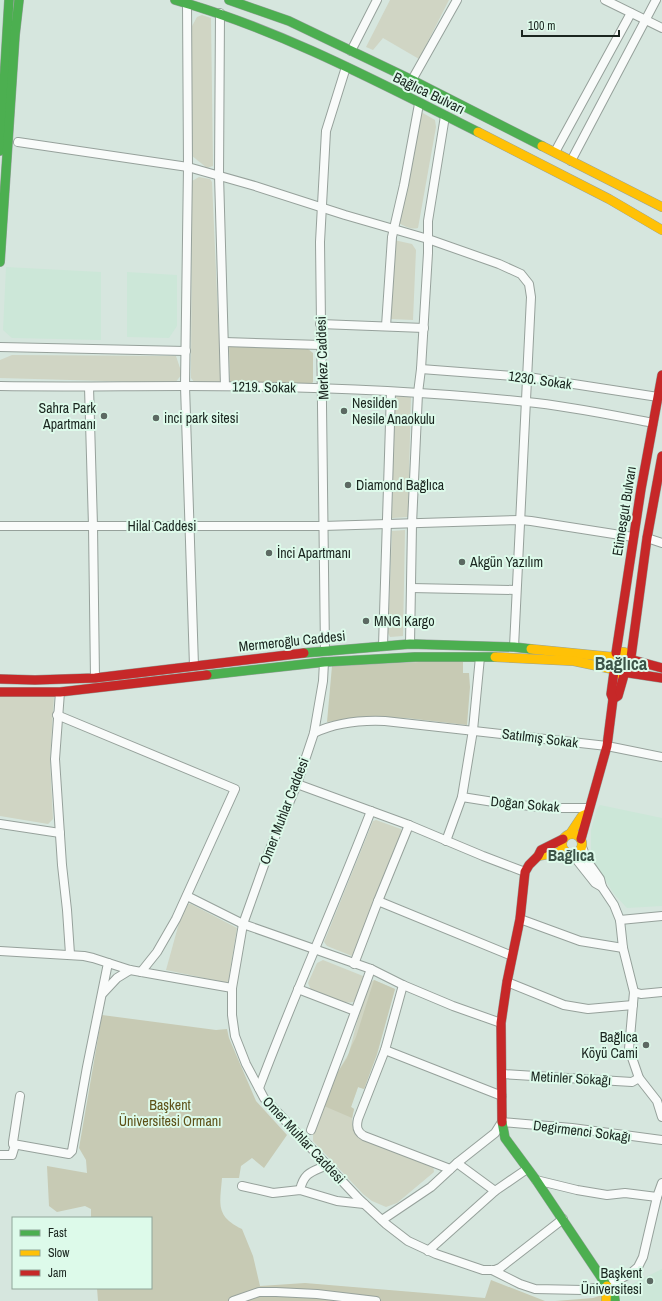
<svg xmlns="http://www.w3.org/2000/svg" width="662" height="1301" font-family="'Archivo Narrow',sans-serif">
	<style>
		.built { fill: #cce7d8 }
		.green { fill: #d0d5c4 }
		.forest { fill: #c7cab4 }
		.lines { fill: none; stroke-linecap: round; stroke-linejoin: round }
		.street-casing { stroke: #96a19b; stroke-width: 10 }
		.fast-casing { stroke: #96a19b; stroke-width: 10 }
		.slow-casing { stroke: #96a19b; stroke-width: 10 }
		.jam-casing { stroke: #96a19b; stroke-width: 10 }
		.street { stroke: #f9fbfa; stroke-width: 8 }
		.fast { stroke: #4caf50; stroke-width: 9 }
		.slow { stroke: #ffc107; stroke-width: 9 }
		.jam { stroke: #c62828; stroke-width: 9 }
		.poi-dot { fill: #5c6962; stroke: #ddfaea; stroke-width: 1.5 }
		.labels { text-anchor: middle; stroke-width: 4; stroke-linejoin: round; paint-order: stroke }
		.street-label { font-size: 14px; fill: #1a251f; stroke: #ddfaea }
		.poi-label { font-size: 14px; fill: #1a251f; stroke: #ddfaea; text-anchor: start }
		.park-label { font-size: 14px; fill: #5d5017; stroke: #ddfaea }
		.quarter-label { font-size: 16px; font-weight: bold; fill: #3b5347; stroke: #ddfaea }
		.district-label { font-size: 18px; font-weight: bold; fill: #3b5347; stroke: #ddfaea }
	</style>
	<rect width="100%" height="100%" fill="#d6e6de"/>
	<g class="built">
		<polygon points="0,0 4,0 0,69"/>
		<polygon points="6,267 101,272 101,340 12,338 3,330"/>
		<polygon points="127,272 177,275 177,326 169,338 127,337"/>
		<polygon points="600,805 662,818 662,906 627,908 614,894 599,870 591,856 591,830 597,809"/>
		<polygon points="662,1269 662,1301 594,1301 614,1293"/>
	</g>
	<g class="green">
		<polygon points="390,0 449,0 419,59 383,38 373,50 366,47"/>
		<polygon points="202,15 211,18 213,166 207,168 191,155 192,26 197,17"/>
		<path d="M421 112 435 120 436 127 418 228C411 230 404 226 399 223Z"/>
		<polygon points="199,177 210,179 212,182 221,383 195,383 191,378 192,181"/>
		<polygon points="394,240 412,244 416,250 413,320 390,319"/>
		<polygon points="12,355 176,356 182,374 175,383 0,378 0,360"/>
		<polygon points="411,395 408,517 392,518 394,404 396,396"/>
		<polygon points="405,530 403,636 390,637 388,633 392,531"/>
		<polygon points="0,697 54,697 50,760 53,819 48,824 0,816"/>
		<polygon points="376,820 401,829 402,832 354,955 352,956 327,946 324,942 373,821"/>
		<polygon points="187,904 191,904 237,928 228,983 166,970 179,923"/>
		<path d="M323 960 363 976V980L355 1001C346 1007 321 994 311 990L308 983 317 963Z"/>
		<path d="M374 980 395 989 377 1054 364 1089 358 1087 351 1107 354 1109C352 1117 351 1125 355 1132L433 1165 434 1172 397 1203 386 1207 372 1201 363 1194 313 1141V1131L336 1075 349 1053 359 1014 370 982Z"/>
	</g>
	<g class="forest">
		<polygon points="229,346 308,349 313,353 313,382 310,386 230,383"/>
		<polygon points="463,660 463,673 469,673 470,687 467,725 406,718 370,717 327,722 332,666"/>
		<polygon points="374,980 395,989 377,1054 364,1089 358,1087 351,1107 354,1109 352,1118 324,1106 336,1075 347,1058 351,1047 356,1037"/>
		<path d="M102 1015 216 1030 227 1029 229 1038 256 1101 287 1135 264 1168 252 1158 241 1166 239 1178H222C220 1204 215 1216 242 1229L253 1256 260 1286 305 1283 485 1298 491 1280 545 1301H98L97 1288H151V1218H91V1209L85 1206 57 1212 49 1206 47 1166 87 1173 86 1160 79 1148Z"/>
		<polygon points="602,1295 603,1301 555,1301 593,1298"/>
	</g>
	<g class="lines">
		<g class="street-casing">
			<g id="street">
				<polyline points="605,0 662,28"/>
				<polyline points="187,3 188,167 185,386 194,666"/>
				<polyline points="220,13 219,175 225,386"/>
				<polyline points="351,51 377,0"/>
				<polyline points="412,80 457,0"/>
				<polyline points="18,142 188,167 255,186 345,215 428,239 499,264 521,274 529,284 531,297 514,647"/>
				<polyline points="555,152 631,13"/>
				<polyline points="571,161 656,0"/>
				<polyline points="320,324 424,328"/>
				<polyline points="386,326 392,237 404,185 419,104"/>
				<polyline points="224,342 321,345"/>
				<polyline points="0,347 186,351"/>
				<polyline points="421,369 528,377 658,397"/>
				<path d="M0 386C62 387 123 386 184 386 298 386 413 390 527 402 569 406 611 415 653 423"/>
				<polyline points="89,387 93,526 95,678"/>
				<polyline points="0,526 323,526 520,520 531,521 633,537"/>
				<polyline points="647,538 662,543"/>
				<polyline points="411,588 516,590"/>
				<polyline points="410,644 412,524 418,393 421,369 428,253 428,221 445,116"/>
				<polyline points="383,646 391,392"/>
				<polyline points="325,651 320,242 326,131 346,67"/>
				<polyline points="324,662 323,681 314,733 297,784 268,854 243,924 232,988 232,1015 235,1036 246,1064 264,1098 359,1199 386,1224 408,1241 436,1254 483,1270 495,1270 500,1268 563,1219"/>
				<polyline points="60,692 55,759 62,865 67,910 70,954"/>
				<polyline points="57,715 235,789 176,919 157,952 141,972"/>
				<path d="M314 733C335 723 362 720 385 721L607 746 662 757"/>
				<polyline points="297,784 409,825 483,856 525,872"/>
				<polyline points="462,797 500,803 551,808 589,808"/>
				<polyline points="0,824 60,833"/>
				<polyline points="446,841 462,797 473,730 480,657"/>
				<polyline points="582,847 588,862 600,879 602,887 614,905 620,920 623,948 634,992 629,1049 639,1078 657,1101 662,1117"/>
				<polyline points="572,854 595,883 602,887"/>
				<polyline points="187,896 243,924 371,969 403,985 453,1006 501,1023"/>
				<polyline points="378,901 409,825"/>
				<polyline points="520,919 580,941 623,948"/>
				<polyline points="620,920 662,916"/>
				<polyline points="0,951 84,956 93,958 130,970 232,988"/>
				<polyline points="354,964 378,901 512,956"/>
				<polyline points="507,982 564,1005 588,1009 633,1005"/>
				<path d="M403 985 385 1050 358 1119C356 1127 357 1132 364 1136L450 1169"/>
				<polyline points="298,989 355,1011"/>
				<polyline points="634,992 641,994 662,992"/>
				<polyline points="103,993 117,978 130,970"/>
				<polyline points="385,1050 502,1096"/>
				<polyline points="502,1074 632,1082 639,1078"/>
				<path d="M259 1088C294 995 335 904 371 811"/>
				<polyline points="20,1096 13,1142 13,1144 69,1154 72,1151 87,1067 108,963"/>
				<polyline points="311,1130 343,1045 371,969"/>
				<polyline points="0,1155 12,1155 15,1145"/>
				<polyline points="457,1163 495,1191 527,1169"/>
				<polyline points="536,1180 577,1190 607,1195 625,1193 657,1197"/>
				<polyline points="242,1186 273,1193 300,1190 337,1201 364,1204"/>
				<path d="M300 1190C304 1172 312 1172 327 1165"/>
				<polyline points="382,1220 431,1187 457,1163 495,1133 502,1122 572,1128 662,1140"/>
				<polyline points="428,1251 495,1191"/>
				<polyline points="492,1270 520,1284 535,1289 583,1290 607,1286 631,1273 638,1267 643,1257 657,1197 662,1183"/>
				<polyline points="233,1301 259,1292 276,1292 317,1294 376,1301"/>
			</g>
		</g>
		<g class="fast-casing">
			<g id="fast">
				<path d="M175 0C281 30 380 83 478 132"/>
				<polyline points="229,0 289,21 412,80 542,146"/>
				<polyline points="0,151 9,0"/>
				<polyline points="0,262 15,35 19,0"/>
				<polyline points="304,653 410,644 514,647 531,649"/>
				<polyline points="207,675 324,662 415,657 495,657"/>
				<polyline points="502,1122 505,1138 536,1180 607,1286 614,1293 615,1301"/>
			</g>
		</g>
		<g class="slow-casing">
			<g id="slow">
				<polyline points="478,132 609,199 662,230"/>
				<polyline points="542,146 662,207"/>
				<polyline points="531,649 612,657"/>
				<circle cx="622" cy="663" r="11"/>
				<polyline points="495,657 574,661 612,669"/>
				<circle cx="572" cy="844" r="10"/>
				<polyline points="570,834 582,816 587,814"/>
				<polyline points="538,856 565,851"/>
				<polyline points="606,1301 607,1286"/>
			</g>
		</g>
		<g class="jam-casing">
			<g id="jam">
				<polyline points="616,653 641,489 662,375"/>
				<polyline points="631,657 647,538 662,456"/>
				<polyline points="633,660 662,668"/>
				<polyline points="629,673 662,678"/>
				<polyline points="0,679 35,680 95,678 304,653"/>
				<polyline points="0,692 60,692 207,675"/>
				<polyline points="613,699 618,696 624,675"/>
				<polyline points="581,839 607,746 613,699 611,694 614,672"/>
				<polyline points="502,1122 501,1023 507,982 520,919 525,872 529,865 538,856 541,850 563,839"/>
			</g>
		</g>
		<use href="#street" class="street"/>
		<use href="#fast" class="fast"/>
		<use href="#slow" class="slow"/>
		<use href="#jam" class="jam"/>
	</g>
	<g class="poi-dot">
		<circle cx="344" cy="411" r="4"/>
		<circle cx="104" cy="416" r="4"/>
		<circle cx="156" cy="418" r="4"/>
		<circle cx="348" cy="485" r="4"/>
		<circle cx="269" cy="553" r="4"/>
		<circle cx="462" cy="562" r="4"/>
		<circle cx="366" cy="621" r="4"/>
		<circle cx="646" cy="1045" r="4"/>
		<circle cx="650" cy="1281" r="4"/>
	</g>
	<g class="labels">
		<g class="street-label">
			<text transform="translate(429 93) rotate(26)" y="5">Bağlıca Bulvarı</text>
			<text transform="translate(322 358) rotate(-92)" y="5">Merkez Caddesi</text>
			<text transform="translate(540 380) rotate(8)" y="5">1230. Sokak</text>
			<text transform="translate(264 387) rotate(1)" y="5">1219. Sokak</text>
			<text transform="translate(624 511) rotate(-81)" y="5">Etimesgut Bulvarı</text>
			<text x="162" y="531">Hilal Caddesi</text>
			<text transform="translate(292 641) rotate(-6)" y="5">Mermeroğlu Caddesi</text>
			<text transform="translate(540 738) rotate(7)" y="5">Satılmış Sokak</text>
			<text transform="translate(525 804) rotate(5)" y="5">Doğan Sokak</text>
			<text transform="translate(284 811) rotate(-69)" y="5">Omer Muhlar Caddesi</text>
			<text transform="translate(571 1078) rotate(3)" y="5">Metinler Sokağı</text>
			<text transform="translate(582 1131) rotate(7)" y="5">Degirmenci Sokağı</text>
			<text transform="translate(304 1140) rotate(47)" y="5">Omer Muhlar Caddesi</text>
		</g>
		<g class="poi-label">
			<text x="352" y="408">Nesilden<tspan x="352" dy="16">Nesile Anaokulu</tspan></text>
			<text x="96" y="413" text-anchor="end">Sahra Park<tspan x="96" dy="16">Apartmanı</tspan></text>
			<text x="164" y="423">inci park sitesi</text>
			<text x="356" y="490">Diamond Bağlıca</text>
			<text x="277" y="558">İnci Apartmanı</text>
			<text x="470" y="567">Akgün Yazılım</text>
			<text x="374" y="626">MNG Kargo</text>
			<text x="638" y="1042" text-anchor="end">Bağlıca<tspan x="638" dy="16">Köyü Cami</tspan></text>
			<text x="642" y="1278" text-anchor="end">Başkent<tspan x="642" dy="16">Üniversitesi</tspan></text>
		</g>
		<g class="park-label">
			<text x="170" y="1110">Başkent<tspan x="170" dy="16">Üniversitesi Ormanı</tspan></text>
		</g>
		<g class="quarter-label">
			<text x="571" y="861">Bağlıca</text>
		</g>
		<g class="district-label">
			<text x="621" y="670">Bağlıca</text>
		</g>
	</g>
	<rect x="12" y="1217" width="140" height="72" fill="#ddfaea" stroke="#8fa599"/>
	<rect x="20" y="1230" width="20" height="6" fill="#4caf50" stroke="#8fa599"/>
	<text x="48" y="1237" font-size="12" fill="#1a251f">Fast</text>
	<rect x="20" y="1250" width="20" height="6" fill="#ffc107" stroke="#8fa599"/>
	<text x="48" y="1257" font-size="12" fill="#1a251f">Slow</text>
	<rect x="20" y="1270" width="20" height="6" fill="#c62828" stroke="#8fa599"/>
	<text x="48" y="1277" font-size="12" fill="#1a251f">Jam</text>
	<path d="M522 30v6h97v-6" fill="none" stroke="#1a251f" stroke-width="2"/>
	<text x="528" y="30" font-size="12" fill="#1a251f" stroke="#ddfaea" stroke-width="3" paint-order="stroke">100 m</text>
</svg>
